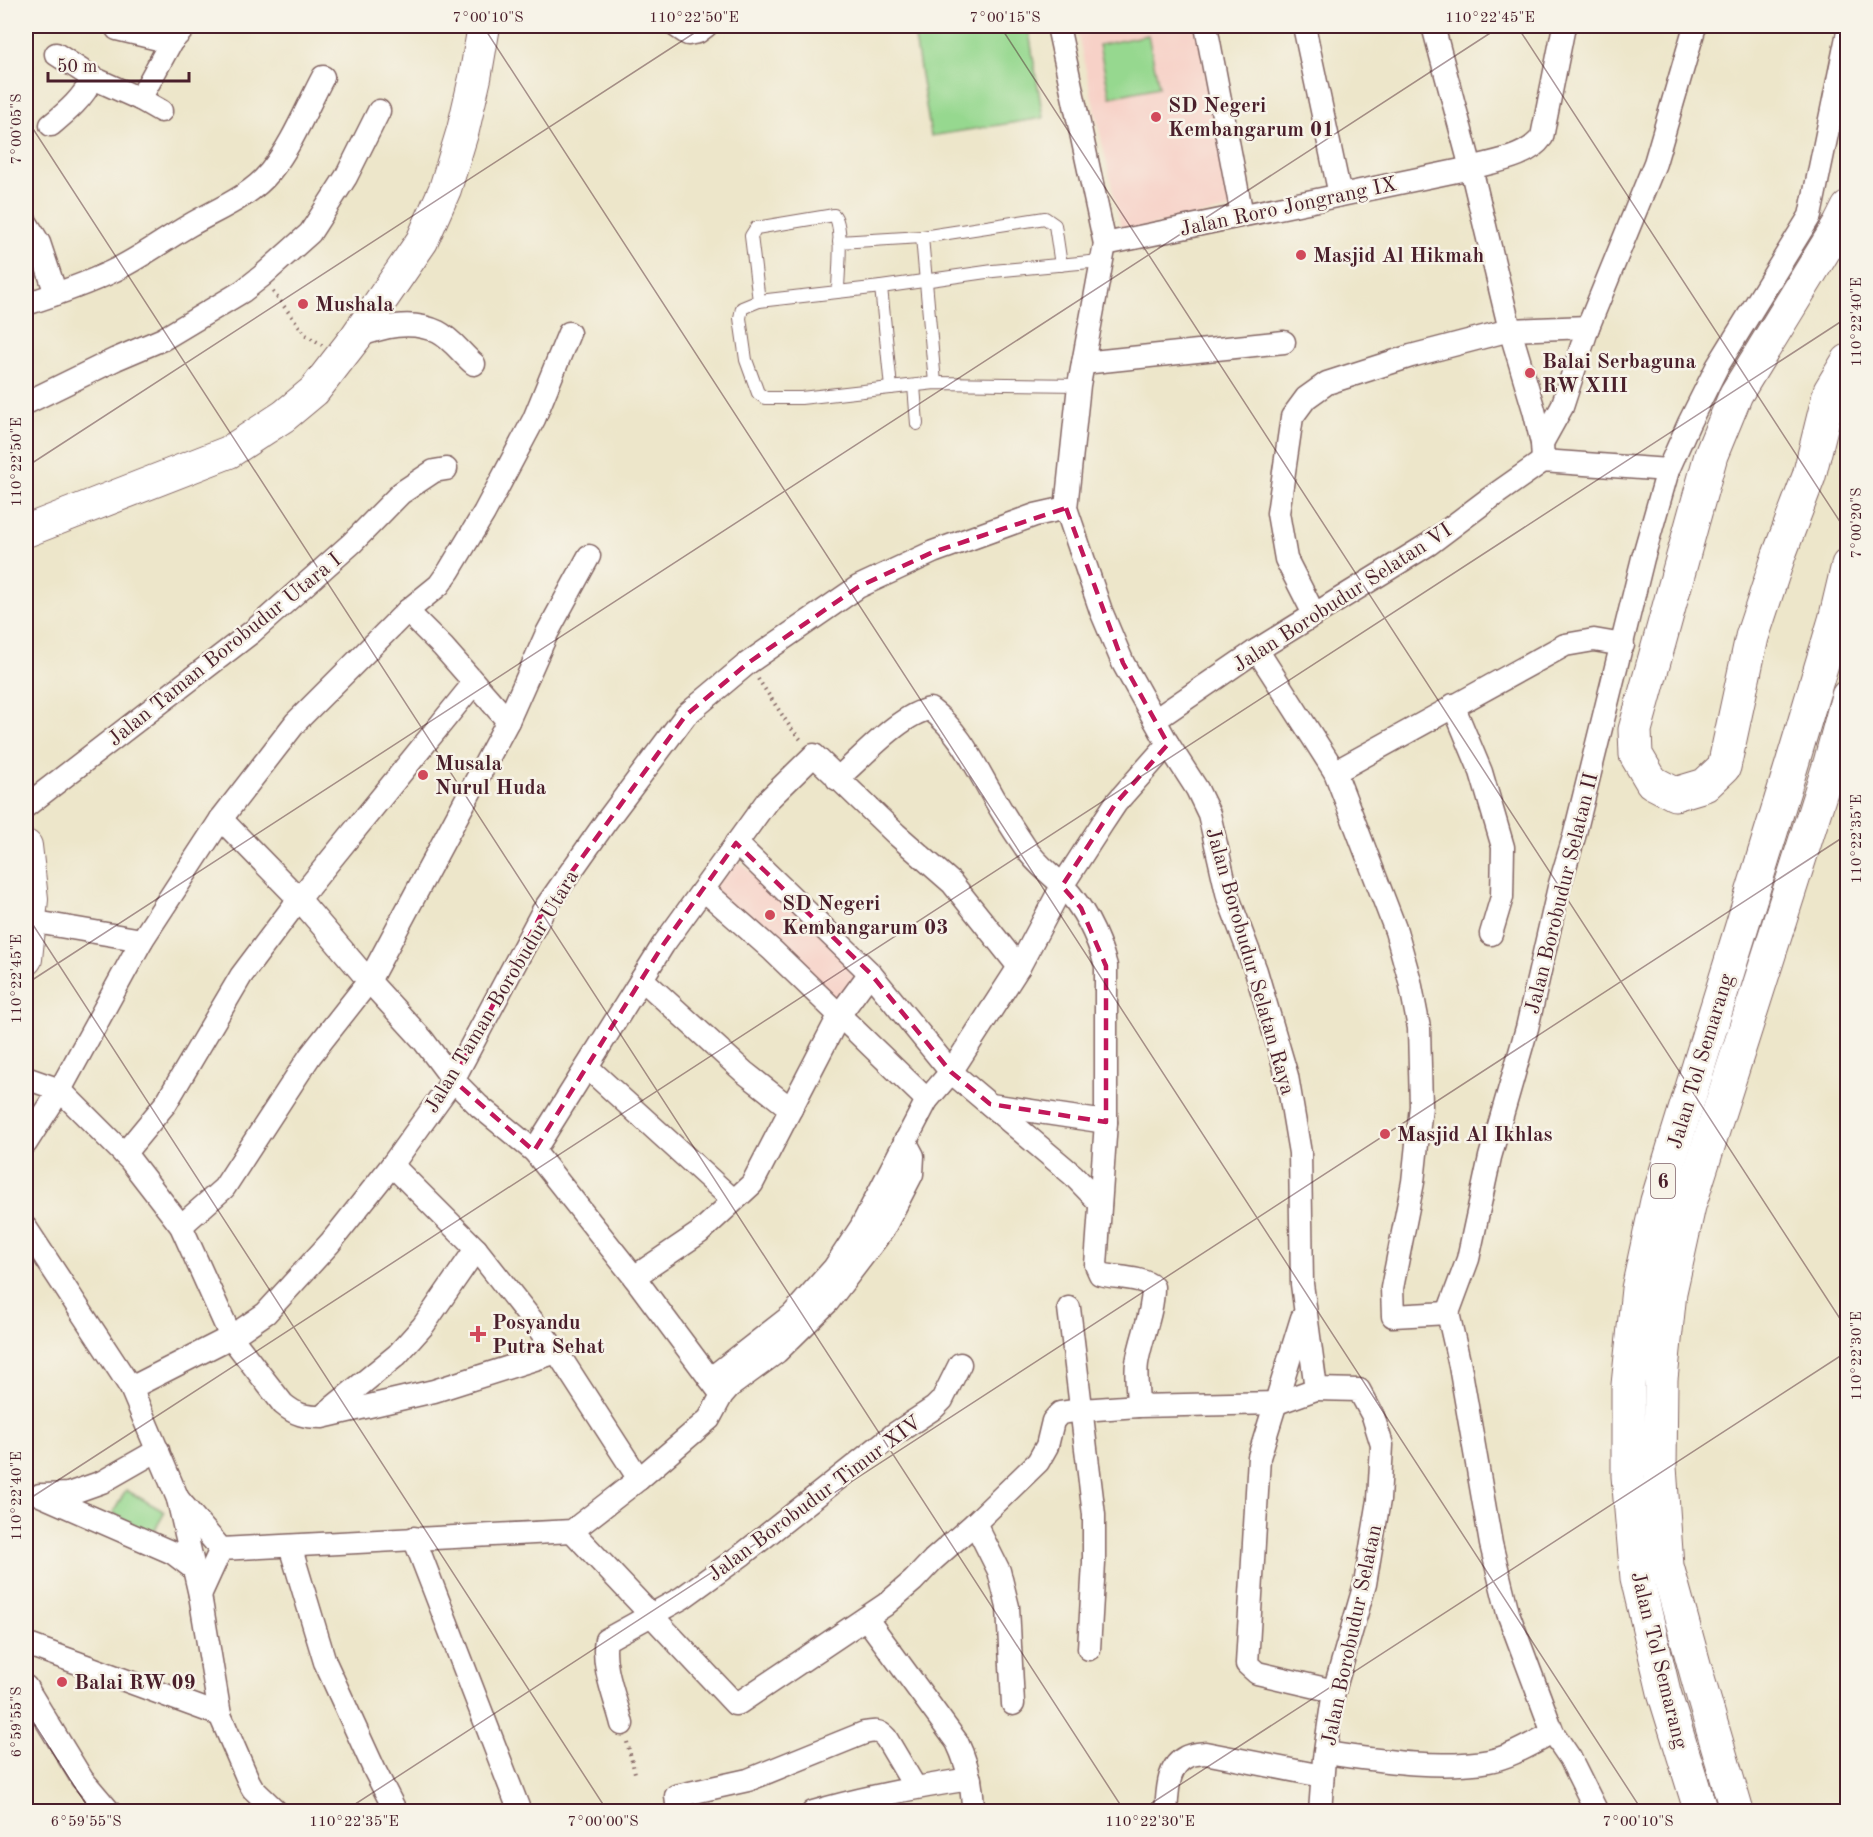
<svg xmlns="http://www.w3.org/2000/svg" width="1873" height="1837" font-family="'Old Standard TT',serif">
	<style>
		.built { fill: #f7d1c7 }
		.green { fill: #96d88f; stroke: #707c5d; stroke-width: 1.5 }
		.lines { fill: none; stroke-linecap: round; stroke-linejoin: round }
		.lane-casing { stroke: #836563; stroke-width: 14 }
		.street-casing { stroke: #836563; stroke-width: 25 }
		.secondary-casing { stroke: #836563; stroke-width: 34 }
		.highway-casing { stroke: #836563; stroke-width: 35 }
		.path { stroke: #836563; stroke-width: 4; stroke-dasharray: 1.5 4.5; stroke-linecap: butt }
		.lane { stroke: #fff; stroke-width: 12 }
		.street { stroke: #fff; stroke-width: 22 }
		.secondary { stroke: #fff; stroke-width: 32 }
		.highway { stroke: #fff; stroke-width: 33 }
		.marked { fill: none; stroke: #c2185b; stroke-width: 4.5; stroke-dasharray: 12 8; stroke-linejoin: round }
		.ticks { fill: none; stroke: #4a1f2b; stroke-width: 1.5; stroke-opacity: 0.45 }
		.poi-dot { fill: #d1495b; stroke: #f7f3e8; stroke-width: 2 }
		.labels { text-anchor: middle; stroke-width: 5; stroke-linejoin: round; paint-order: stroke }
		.shield { fill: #f7f3e8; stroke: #7e5f64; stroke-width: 1.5 }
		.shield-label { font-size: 20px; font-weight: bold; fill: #4a1f2b }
		.poi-label { font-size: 21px; font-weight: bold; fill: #4a1f2b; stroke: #f7f3e8; text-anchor: start }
		.street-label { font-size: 21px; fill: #4a1f2b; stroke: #f7f3e8 }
		.neatline { fill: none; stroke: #4a1f2b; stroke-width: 2 }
		.ticks-label { font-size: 15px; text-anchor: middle; fill: #4a1f2b }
	</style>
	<rect width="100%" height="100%" fill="#f7f3e8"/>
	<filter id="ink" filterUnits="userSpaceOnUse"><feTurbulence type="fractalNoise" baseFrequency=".0167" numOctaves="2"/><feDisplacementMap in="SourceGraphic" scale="12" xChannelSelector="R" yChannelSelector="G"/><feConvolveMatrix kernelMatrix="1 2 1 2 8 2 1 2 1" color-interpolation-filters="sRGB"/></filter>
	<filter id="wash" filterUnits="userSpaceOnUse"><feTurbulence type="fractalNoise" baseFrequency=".008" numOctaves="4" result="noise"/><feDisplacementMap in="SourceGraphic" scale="24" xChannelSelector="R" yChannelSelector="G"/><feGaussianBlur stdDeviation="1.35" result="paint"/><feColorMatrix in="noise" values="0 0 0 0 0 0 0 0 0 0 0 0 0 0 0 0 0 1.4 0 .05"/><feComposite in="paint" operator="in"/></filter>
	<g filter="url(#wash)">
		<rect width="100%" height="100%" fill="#ede6ca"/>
		<g class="built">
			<polygon points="1076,26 1196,26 1236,208 1122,232"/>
			<polygon points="734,857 828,939 864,977 839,1007 712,890"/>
		</g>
		<g class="green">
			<polygon points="913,26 1028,26 1043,118 931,136"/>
			<polygon points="1148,35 1159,87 1110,97 1099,45"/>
			<polygon points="126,1490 165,1512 152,1535 113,1513"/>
		</g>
	</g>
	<g filter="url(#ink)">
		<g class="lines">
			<g class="lane-casing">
				<g id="lane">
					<polyline points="922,237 935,383"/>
					<polyline points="839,242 922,237 1045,218 1055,225 1061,265"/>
					<polyline points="881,287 759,301 742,308 740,318 746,360 758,393 765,398 801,398 935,383 1079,385"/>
					<path d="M759 301 751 236 756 228 834 215C844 226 838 274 838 291"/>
					<polyline points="914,386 917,424"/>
					<polyline points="891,388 881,287 993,271 1101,261"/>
				</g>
			</g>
			<g class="street-casing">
				<g id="street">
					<polyline points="676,26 688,34 698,32 706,26"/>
					<polyline points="1058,26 1105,244 1079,385 1066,508 1101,611 1123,663 1168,744 1197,789 1209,814 1228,897 1256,971 1287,1076 1300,1153 1302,1284 1316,1389 1359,1390 1373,1416 1382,1445 1379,1500 1365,1584 1334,1691 1324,1758 1320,1812"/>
					<polyline points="1206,26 1242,215"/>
					<polyline points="1304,26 1340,195"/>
					<polyline points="1433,26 1471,168 1510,330 1534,410 1542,443 1543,461"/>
					<polyline points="117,29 171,42"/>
					<polyline points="56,54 93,78 140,99 161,111"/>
					<polyline points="140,99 171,42 186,26"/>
					<path d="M51 125C68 111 83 98 93 78"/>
					<polyline points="26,222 39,243 56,294"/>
					<path d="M1105 244 1471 168C1495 161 1527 158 1542 137L1564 26"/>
					<path d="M26 304C54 295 84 285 111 272 139 259 164 240 190 225 216 210 251 196 270 172 293 143 306 109 323 77"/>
					<path d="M356 337C382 327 411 319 438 332 452 339 462 354 474 364"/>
					<polyline points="1083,363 1284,342"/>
					<polyline points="26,403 116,359 163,339 243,291 262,276 310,233 346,177 379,111"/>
					<polyline points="1542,443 1562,407 1588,327 1655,163 1695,26"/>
					<polyline points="407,611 443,647 508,721"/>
					<polyline points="1314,614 1286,559 1278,513 1292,417 1306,398 1327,383 1411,356 1510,330 1588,327"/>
					<polyline points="1257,650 1335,772 1396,931 1410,981 1419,1028 1421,1106 1413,1182 1392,1288 1393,1316 1448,1313"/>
					<polyline points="1453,705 1481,772 1503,847 1502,897 1491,934"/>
					<polyline points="1155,720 1257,650 1429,544 1486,501 1543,461 1668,470"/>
					<polyline points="1335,772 1565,645 1594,640 1623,645"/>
					<path d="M837 779C861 759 900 714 930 709 958 730 972 759 989 789 1000 809 1012 828 1025 847 1035 863 1050 873 1063 886 1084 908 1098 937 1106 966V1122L1096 1265 1100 1274C1115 1278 1143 1277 1153 1287 1153 1314 1141 1337 1137 1363 1135 1376 1138 1392 1138 1406"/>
					<polyline points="26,806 252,632 352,543 401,493 434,471 446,469"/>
					<polyline points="221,819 299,899 369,981 423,1040 453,1080 479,1106 534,1151 634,1277 719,1391"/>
					<polyline points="736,843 870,973 951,1072 1073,1175 1100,1203"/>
					<polyline points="704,890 773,951 927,1100"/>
					<polyline points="30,921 142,940"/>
					<polyline points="642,979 744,1072 791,1109"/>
					<polyline points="587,1067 733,1200"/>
					<path d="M26 1078 60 1090 130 1160 181 1226 231 1337 283 1404C296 1415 305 1417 322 1417L434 1391 557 1352"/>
					<polyline points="991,1105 1106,1122"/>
					<polyline points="26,1143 60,1090 142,940 221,819 296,722 407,611 439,585 449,571 484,513 534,419 569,333"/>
					<polyline points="534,1151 663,945 767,801 814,755 896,834 952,883 1019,967"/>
					<polyline points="124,1154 166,1103 241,976 299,899 474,683"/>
					<polyline points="392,1165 476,1249 557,1352 639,1479"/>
					<polyline points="181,1226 224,1188 310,1056 369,981 508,721 547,633 589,556"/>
					<polyline points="26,1228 131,1388 178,1499 200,1595 220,1715 249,1782 253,1789 277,1812"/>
					<polyline points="634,1277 699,1233 752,1184 840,1014 870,973"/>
					<polyline points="1069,1308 1094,1515 1094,1563 1089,1649"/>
					<polyline points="1448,1313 1468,1259 1490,1157 1527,1028 1559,887 1574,837 1643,558 1668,470 1689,423 1717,367 1810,216 1848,32"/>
					<polyline points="1448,1313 1460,1366 1491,1544 1508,1613 1553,1733 1570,1758 1597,1812"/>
					<polyline points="1302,1318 1259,1457 1247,1664 1257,1673 1334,1691"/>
					<polyline points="710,1379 792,1315 834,1268 861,1227 927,1100 951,1072 1019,967 1062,886 1102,824 1116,803 1168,744"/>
					<polyline points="131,1388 231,1337 266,1313 330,1243 392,1165 453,1080 543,911 605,823 686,715 748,663 858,587 933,552 1035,515 1066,508"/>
					<polyline points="326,1413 397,1355 423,1326 476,1249"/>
					<polyline points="40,1495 173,1553 194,1569"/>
					<polyline points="45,1495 68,1494 102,1482 158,1450"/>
					<polyline points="178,1499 221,1549 572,1531 639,1479 709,1419 722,1395 729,1387 777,1352 828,1302 883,1230 912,1174 913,1156 905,1141"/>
					<polyline points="975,1523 999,1571 1008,1607 1013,1704"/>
					<polyline points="572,1531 735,1704 739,1703 885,1605 913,1581 933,1560 975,1523 1038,1462 1047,1446 1053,1421 1060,1413 1082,1410 1138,1406 1277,1403 1316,1389"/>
					<polyline points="414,1538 520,1812"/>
					<polyline points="290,1546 325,1662 375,1771 396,1812"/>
					<polyline points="200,1595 221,1549"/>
					<path d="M866 1618 957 1742C968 1765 973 1786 973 1812"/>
					<polyline points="26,1644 220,1715"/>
					<polyline points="26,1687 82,1779 110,1812"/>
					<path d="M622 1724C616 1700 601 1665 606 1640L682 1598 743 1554 893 1435 934 1408 942 1400 960 1364"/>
					<path d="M1326 1753C1377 1760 1438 1770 1489 1761 1511 1757 1533 1743 1553 1733"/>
					<path d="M678 1812 676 1796 748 1780 864 1733C874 1731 879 1730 886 1738L915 1787"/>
					<path d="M813 1812C865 1797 917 1787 970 1779"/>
					<path d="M1166 1812C1168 1793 1166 1767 1186 1757 1191 1754 1199 1754 1205 1753L1322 1776"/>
				</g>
			</g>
			<g class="secondary-casing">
				<g id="secondary">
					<polyline points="26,531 229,452 284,416 314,391 356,337 422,241 445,189 463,130 475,78 484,26"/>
					<polyline points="26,846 32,899 26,959"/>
				</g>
			</g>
			<g class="highway-casing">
				<g id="highway">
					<polyline points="1848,208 1840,224 1736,394 1711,455 1635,730 1636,755 1652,782 1675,794 1705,785 1724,767 1752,637 1779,555 1809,476 1830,391 1848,361"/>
					<polyline points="1701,1812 1664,1692 1637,1578 1628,1476 1628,1385 1638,1289 1657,1201 1792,764 1835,620 1848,565"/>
					<polyline points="1737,1812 1698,1679 1667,1566 1660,1467 1661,1379 1670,1292 1689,1206 1830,763 1848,696"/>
				</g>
			</g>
			<g class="path">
				<polyline points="273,292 306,335 322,345"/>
				<polyline points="758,679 791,728 802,741"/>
				<polyline points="627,1742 635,1773"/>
			</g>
			<use href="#lane" class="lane"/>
			<use href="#street" class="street"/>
			<use href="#secondary" class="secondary"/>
			<use href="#highway" class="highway"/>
		</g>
	</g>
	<path class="marked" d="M1066 508 1123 663 1168 744 1116 803 1062 886 1081 908 1106 966V1122L990 1104 951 1072 870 973 736 843 663 945 534 1151 453 1080 543 911 686 715 748 663 858 587 933 552Z"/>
	<path class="ticks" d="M483 26 1643 1812M1000 26 1848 1331M1517 26 1848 534M26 118 1125 1812M26 467 705 26M26 914 608 1812M26 984 1501 26M26 1501 1848 317M26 1711 91 1812M343 1812 1848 834M1138 1812 1848 1351"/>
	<g class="poi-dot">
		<circle cx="1156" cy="117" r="6"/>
		<circle cx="1301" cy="255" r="6"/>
		<circle cx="303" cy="304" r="6"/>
		<circle cx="1530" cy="373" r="6"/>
		<circle cx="423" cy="775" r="6"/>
		<circle cx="770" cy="915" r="6"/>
		<circle cx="1385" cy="1134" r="6"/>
		<path d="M475 1325h6v6h6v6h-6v6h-6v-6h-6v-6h6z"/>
		<circle cx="62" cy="1682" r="6"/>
	</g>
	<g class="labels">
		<rect class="shield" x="1651" y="1164" width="24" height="34" rx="4.5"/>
		<g class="shield-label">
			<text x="1663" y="1188">6</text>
		</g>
		<g class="poi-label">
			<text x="1168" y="112">SD Negeri<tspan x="1168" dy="24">Kembangarum 01</tspan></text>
			<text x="1313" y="262">Masjid Al Hikmah</text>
			<text x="315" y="311">Mushala</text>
			<text x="1542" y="368">Balai Serbaguna<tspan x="1542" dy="24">RW XIII</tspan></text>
			<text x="435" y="770">Musala<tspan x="435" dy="24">Nurul Huda</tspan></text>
			<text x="782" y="910">SD Negeri<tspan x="782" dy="24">Kembangarum 03</tspan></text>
			<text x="1397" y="1141">Masjid Al Ikhlas</text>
			<text x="492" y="1329">Posyandu<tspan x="492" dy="24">Putra Sehat</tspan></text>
			<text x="74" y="1689">Balai RW 09</text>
		</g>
		<g class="street-label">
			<text transform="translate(1288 206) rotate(-12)" y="7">Jalan Roro Jongrang IX</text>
			<text transform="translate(1342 597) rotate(-33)" y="7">Jalan Borobudur Selatan VI</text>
			<text transform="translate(224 649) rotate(-39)" y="7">Jalan Taman Borobudur Utara I</text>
			<text transform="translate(1561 893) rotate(-76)" y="7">Jalan Borobudur Selatan II</text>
			<text transform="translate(1251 961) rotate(74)" y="7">Jalan Borobudur Selatan Raya</text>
			<text transform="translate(501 991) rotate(-59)" y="7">Jalan Taman Borobudur Utara</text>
			<text transform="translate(1700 1061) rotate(-73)" y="7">Jalan Tol Semarang</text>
			<text transform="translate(814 1498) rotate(-37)" y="7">Jalan Borobudur Timur XIV</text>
			<text transform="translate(1351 1635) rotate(-78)" y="7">Jalan Borobudur Selatan</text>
			<text transform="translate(1660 1660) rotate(76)" y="7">Jalan Tol Semarang</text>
		</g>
	</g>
	<rect width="1873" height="1837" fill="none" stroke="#f7f3e8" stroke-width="66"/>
	<path d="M48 72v9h141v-9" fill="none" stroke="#4a1f2b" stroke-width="3"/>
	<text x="57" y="72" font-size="18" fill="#4a1f2b" stroke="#f7f3e8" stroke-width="4.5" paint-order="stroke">50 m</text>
	<rect x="33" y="33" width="1807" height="1771" class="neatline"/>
	<g class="ticks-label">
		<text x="488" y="22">7°00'10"S</text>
		<text x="694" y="22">110°22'50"E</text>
		<text x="1005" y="22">7°00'15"S</text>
		<text x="1490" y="22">110°22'45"E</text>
		<text transform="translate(16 129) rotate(-90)" y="5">7°00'05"S</text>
		<text transform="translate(1856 322) rotate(-90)" y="5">110°22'40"E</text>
		<text transform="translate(16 462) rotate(-90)" y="5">110°22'50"E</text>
		<text transform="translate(1856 523) rotate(-90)" y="5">7°00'20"S</text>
		<text transform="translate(1856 839) rotate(-90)" y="5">110°22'35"E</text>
		<text transform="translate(16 979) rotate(-90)" y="5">110°22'45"E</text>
		<text transform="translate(1856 1356) rotate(-90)" y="5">110°22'30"E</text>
		<text transform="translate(16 1496) rotate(-90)" y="5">110°22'40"E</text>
		<text transform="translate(16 1722) rotate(-90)" y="5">6°59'55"S</text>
		<text x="86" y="1826">6°59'55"S</text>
		<text x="354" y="1826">110°22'35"E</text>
		<text x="603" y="1826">7°00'00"S</text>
		<text x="1150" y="1826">110°22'30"E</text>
		<text x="1638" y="1826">7°00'10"S</text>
	</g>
</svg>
